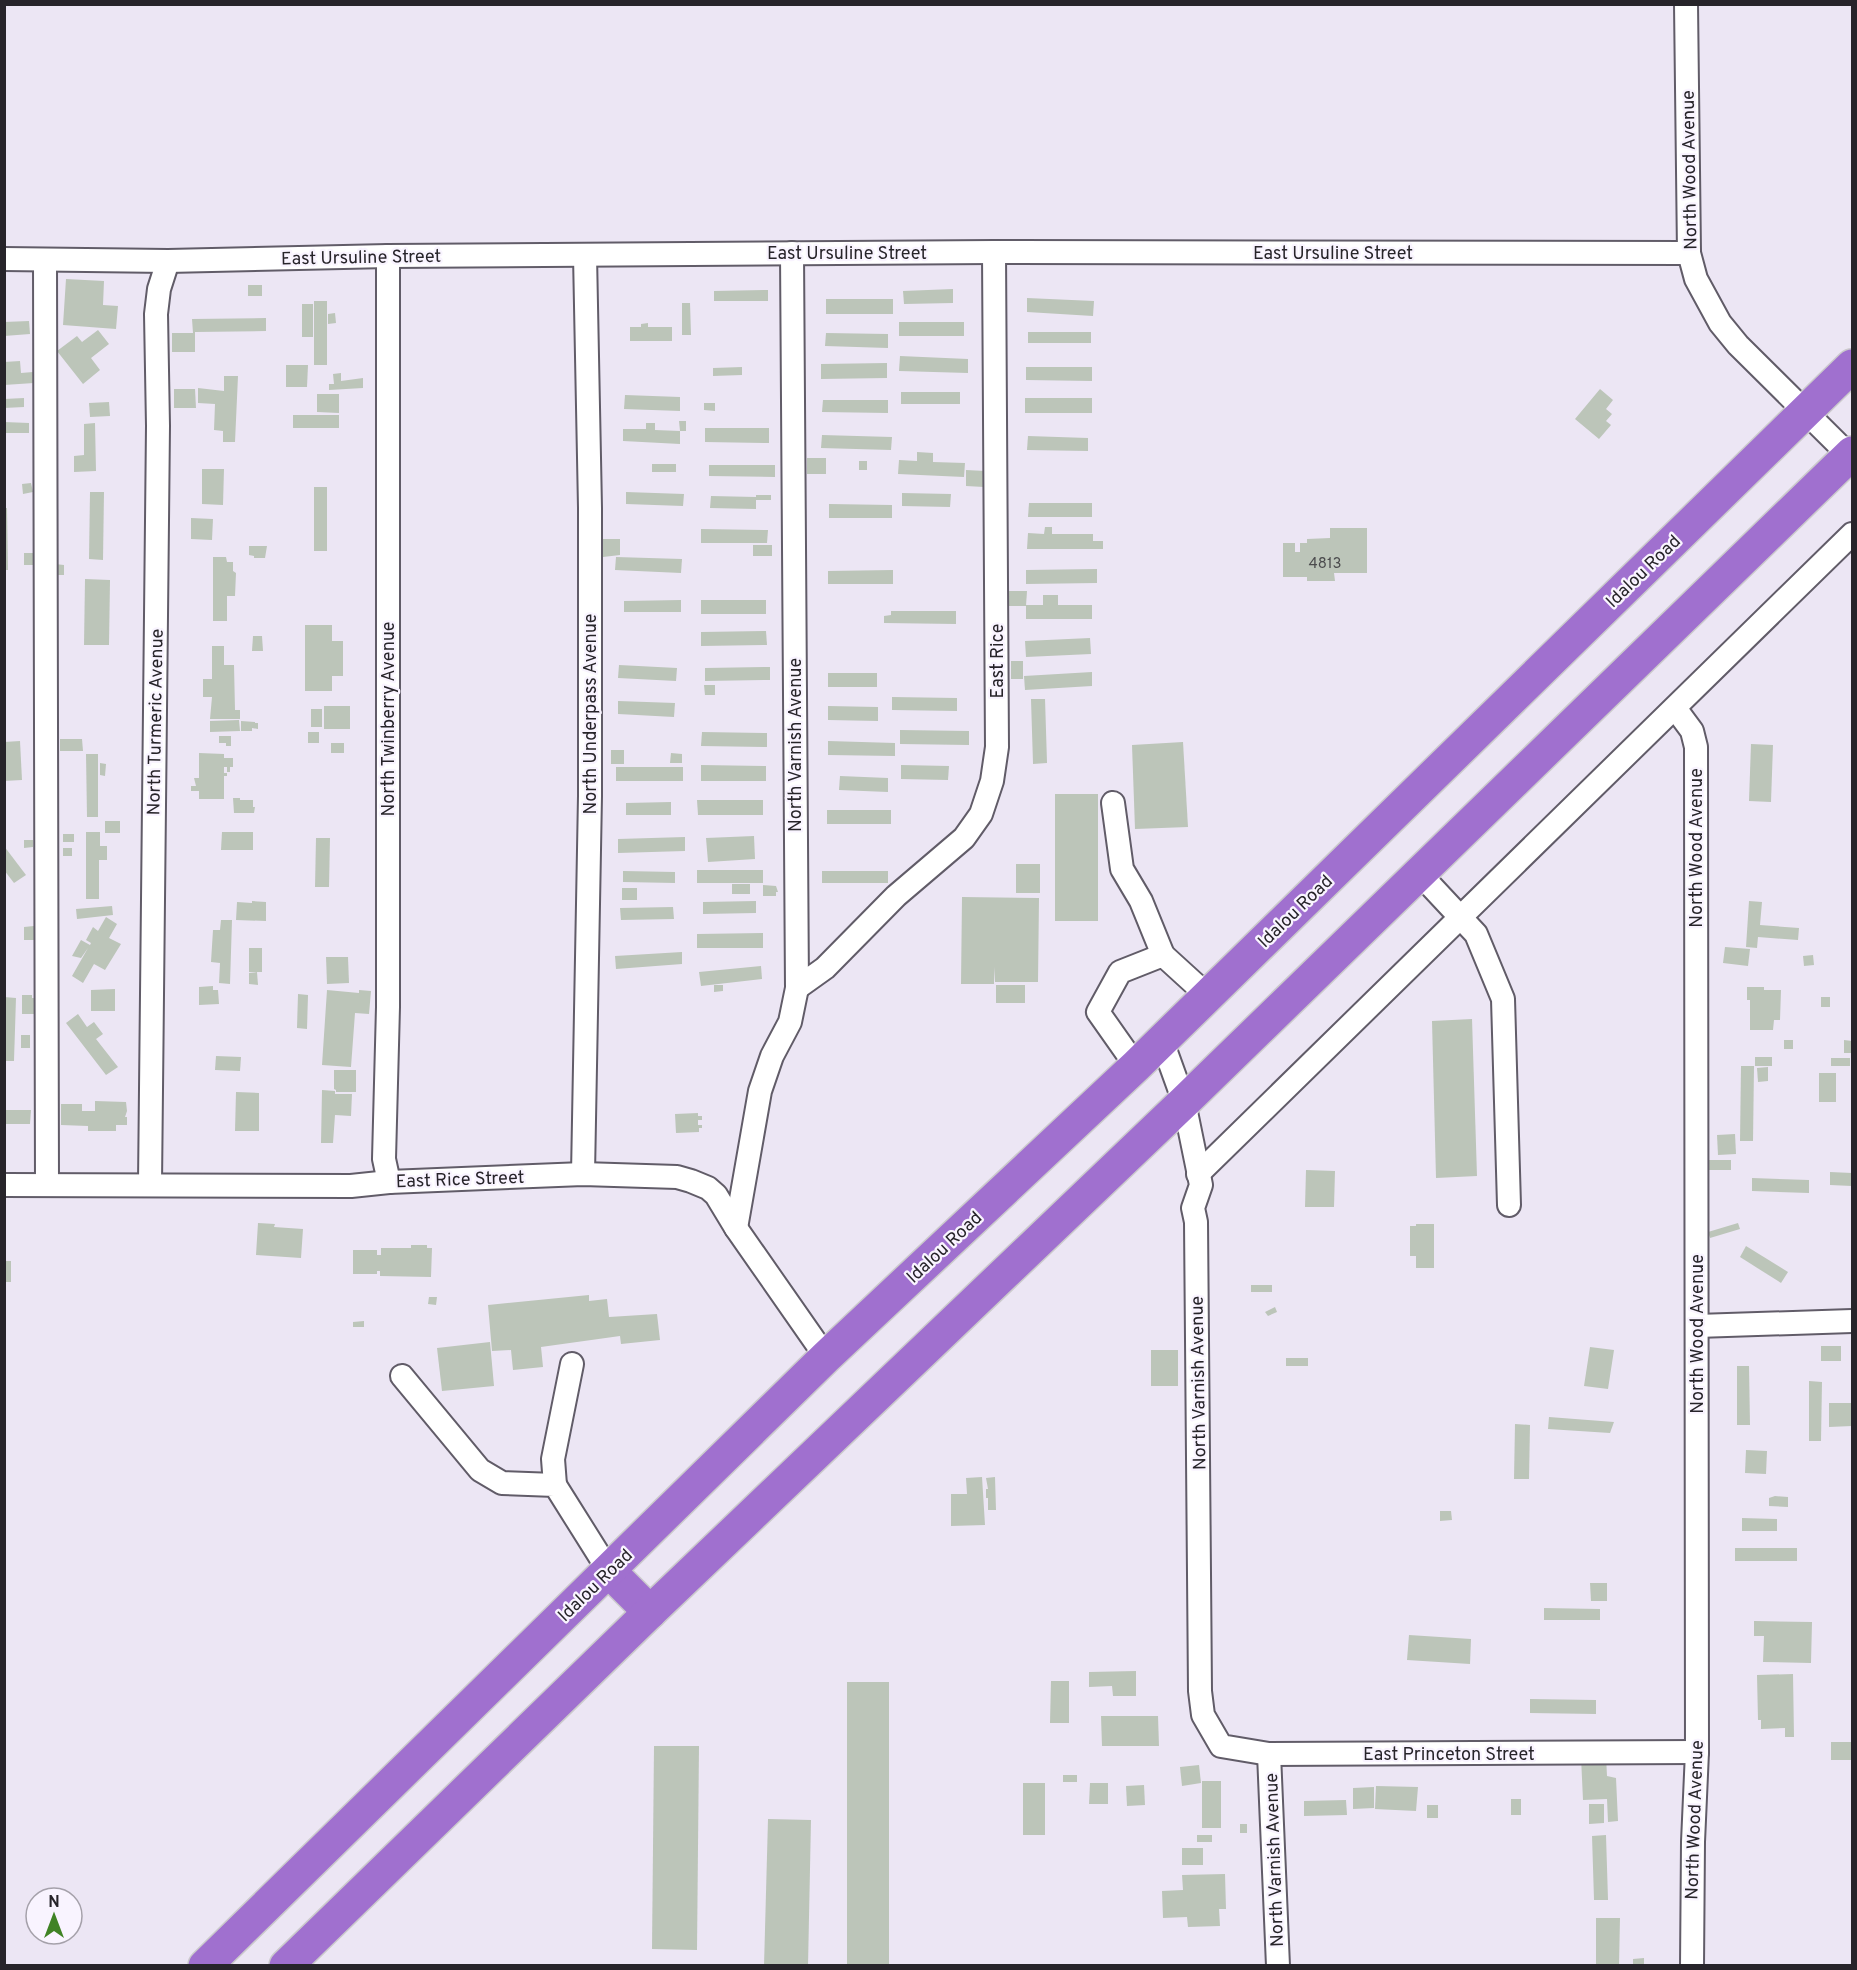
<svg xmlns="http://www.w3.org/2000/svg" width="1857" height="1970" font-family="Overpass,sans-serif">
	<style>
		.building { fill: #bcc5b9 }
		.lines { fill: none; stroke-linecap: round; stroke-linejoin: round }
		.minor-casing { stroke: #615c68; stroke-width: 26 }
		.highway-casing { stroke: #cbcacc; stroke-width: 36 }
		.minor { stroke: #fff; stroke-width: 22 }
		.highway { stroke: #a070cf; stroke-width: 33 }
		.labels { text-anchor: middle; stroke-width: 4.5; stroke-linejoin: round; paint-order: stroke }
		.number-label { font-size: 15px; fill: #4c4c4e }
		.street-label { font-size: 18px; fill: #27242a; stroke: #f9f4ff }
	</style>
	<rect width="100%" height="100%" fill="#ece6f4"/>
	<g class="building">
		<polygon points="66,279 104,281 103,305 118,306 116,329 63,325"/>
		<rect x="248" y="285" width="14" height="11"/>
		<polygon points="953,289 953,303 904,304 903,291"/>
		<polygon points="768,290 768,301 714,301 714,291"/>
		<polygon points="1027,298 1094,301 1093,316 1027,312"/>
		<rect x="826" y="299" width="67" height="15"/>
		<rect x="314" y="301" width="13" height="64"/>
		<polygon points="682,303 690,303 691,335 682,335"/>
		<rect x="302" y="304" width="11" height="33"/>
		<polygon points="335,313 336,323 328,324 328,314"/>
		<polygon points="266,318 266,331 195,332 195,352 172,352 172,333 193,333 192,319"/>
		<polygon points="29,321 30,334 4,336 4,322"/>
		<rect x="899" y="322" width="65" height="14"/>
		<polygon points="648,323 648,327 672,327 672,341 630,341 630,327 641,327 641,324"/>
		<polygon points="98,330 109,344 91,358 100,370 83,384 57,351 77,336 82,342"/>
		<rect x="1028" y="332" width="63" height="11"/>
		<polygon points="826,333 888,334 888,348 825,346"/>
		<polygon points="900,356 968,359 968,373 899,371"/>
		<polygon points="20,361 21,373 33,372 34,383 4,385 4,362"/>
		<polygon points="887,363 887,378 821,379 821,364"/>
		<polygon points="286,365 308,365 307,387 286,387"/>
		<polygon points="742,367 742,375 713,376 713,368"/>
		<polygon points="1026,367 1092,367 1092,381 1026,380"/>
		<polygon points="341,373 341,381 363,378 363,388 329,390 329,384 334,384 333,374"/>
		<polygon points="224,376 238,376 235,442 223,442 223,431 214,430 215,404 198,403 198,388 224,391"/>
		<polygon points="174,389 195,389 196,408 174,408"/>
		<polygon points="1600,389 1613,400 1606,409 1612,414 1606,421 1611,425 1599,439 1575,419"/>
		<rect x="901" y="392" width="59" height="12"/>
		<polygon points="317,394 339,394 339,413 317,412"/>
		<polygon points="625,395 680,397 680,411 624,409"/>
		<polygon points="24,398 24,407 4,408 4,399"/>
		<rect x="1025" y="398" width="67" height="15"/>
		<polygon points="823,400 888,400 888,413 822,412"/>
		<polygon points="109,402 110,416 90,417 89,403"/>
		<polygon points="704,403 715,403 715,411 704,410"/>
		<rect x="293" y="415" width="46" height="13"/>
		<polygon points="679,421 686,421 686,431 680,431"/>
		<polygon points="4,422 29,423 29,433 4,433"/>
		<polygon points="95,423 96,471 74,472 74,456 84,455 84,424"/>
		<polygon points="646,423 655,423 655,430 680,431 680,444 623,441 623,429 646,429"/>
		<polygon points="705,428 769,428 769,443 705,442"/>
		<polygon points="822,435 892,437 891,450 821,448"/>
		<polygon points="1028,436 1088,438 1088,451 1027,450"/>
		<polygon points="917,452 933,453 933,462 965,463 964,477 898,474 899,460 917,461"/>
		<rect x="807" y="458" width="19" height="16"/>
		<rect x="859" y="461" width="8" height="9"/>
		<rect x="652" y="464" width="24" height="8"/>
		<polygon points="709,465 775,465 775,477 709,476"/>
		<polygon points="202,469 224,469 223,505 202,504"/>
		<polygon points="966,470 985,471 984,487 966,486"/>
		<polygon points="31,483 33,492 23,494 22,484"/>
		<rect x="314" y="487" width="13" height="64"/>
		<polygon points="90,492 104,492 103,560 89,559"/>
		<polygon points="626,492 684,494 683,506 626,504"/>
		<polygon points="902,493 951,494 950,507 902,506"/>
		<polygon points="756,495 771,495 771,500 756,500 756,509 710,508 711,496 756,497"/>
		<polygon points="1029,503 1092,503 1092,517 1028,517"/>
		<polygon points="829,504 892,505 892,518 829,518"/>
		<polygon points="4,508 7,508 8,570 4,570"/>
		<polygon points="191,518 213,519 212,540 191,539"/>
		<polygon points="1045,527 1052,527 1052,534 1093,534 1093,541 1103,541 1103,549 1027,549 1028,533 1044,534"/>
		<polygon points="1330,528 1367,528 1367,573 1334,573 1335,581 1307,581 1307,577 1283,577 1283,543 1295,543 1295,552 1300,552 1300,543 1307,543 1307,539 1330,538"/>
		<polygon points="701,529 768,530 767,543 701,543"/>
		<polygon points="603,539 620,539 620,555 603,557"/>
		<rect x="753" y="545" width="19" height="11"/>
		<polygon points="249,546 267,546 265,558 254,558 254,556 249,555"/>
		<rect x="24" y="553" width="11" height="12"/>
		<polygon points="213,557 226,557 227,562 233,562 233,571 236,573 235,596 227,596 227,621 213,621"/>
		<polygon points="616,557 682,559 681,573 615,570"/>
		<polygon points="55,564 64,565 64,575 55,575"/>
		<polygon points="1097,569 1097,583 1026,584 1026,570"/>
		<polygon points="893,570 893,584 828,584 828,571"/>
		<polygon points="85,579 110,580 109,645 84,645"/>
		<polygon points="1009,591 1027,591 1026,606 1009,606"/>
		<polygon points="1043,595 1058,595 1058,605 1092,605 1092,619 1026,619 1026,605 1043,605"/>
		<polygon points="681,600 681,612 624,612 624,601"/>
		<rect x="701" y="600" width="65" height="14"/>
		<polygon points="891,611 956,611 956,624 884,623 884,616 891,615"/>
		<polygon points="305,625 332,625 332,641 343,641 343,676 332,676 332,691 305,691"/>
		<polygon points="766,631 767,645 701,646 701,632"/>
		<polygon points="253,636 262,636 263,651 252,651"/>
		<polygon points="1090,638 1091,654 1026,657 1025,641"/>
		<polygon points="212,646 224,646 224,665 234,665 235,710 240,710 240,719 210,719 212,697 203,697 203,679 212,679"/>
		<rect x="1011" y="661" width="12" height="18"/>
		<polygon points="619,665 677,668 676,681 618,678"/>
		<polygon points="770,667 770,680 705,681 705,668"/>
		<polygon points="1092,672 1092,686 1025,690 1024,676"/>
		<rect x="828" y="673" width="49" height="14"/>
		<polygon points="704,685 715,685 715,695 705,695"/>
		<polygon points="892,697 957,698 957,711 892,710"/>
		<polygon points="1031,699 1045,699 1047,763 1033,764"/>
		<polygon points="618,701 675,703 674,717 618,714"/>
		<rect x="324" y="706" width="26" height="23"/>
		<polygon points="828,706 878,707 878,721 828,720"/>
		<rect x="311" y="709" width="11" height="18"/>
		<polygon points="239,720 240,731 210,732 210,721"/>
		<polygon points="241,721 255,722 255,723 258,723 258,729 252,728 252,731 241,731"/>
		<polygon points="900,730 969,731 969,745 900,744"/>
		<rect x="308" y="732" width="11" height="11"/>
		<polygon points="702,732 767,733 767,747 701,746"/>
		<polygon points="219,736 231,736 231,746 226,746 226,743 219,743"/>
		<polygon points="60,739 82,739 83,751 60,751"/>
		<polygon points="20,741 22,780 4,781 4,742"/>
		<polygon points="828,741 895,743 895,756 828,755"/>
		<polygon points="1183,742 1188,827 1135,829 1132,745"/>
		<rect x="331" y="743" width="13" height="10"/>
		<polygon points="1751,744 1773,745 1771,802 1749,801"/>
		<rect x="611" y="750" width="13" height="14"/>
		<polygon points="199,753 224,754 224,758 233,758 233,767 230,767 230,772 227,772 227,767 224,767 224,773 227,773 227,776 224,776 224,799 199,799 199,791 191,791 191,786 196,786 194,778 199,778"/>
		<polygon points="671,753 682,754 682,763 670,763"/>
		<polygon points="86,754 98,754 98,817 87,817"/>
		<polygon points="100,763 106,764 105,776 100,775"/>
		<polygon points="701,765 766,766 766,781 701,781"/>
		<polygon points="901,765 949,766 948,780 901,779"/>
		<rect x="616" y="767" width="67" height="14"/>
		<polygon points="840,776 888,778 888,792 839,790"/>
		<rect x="1055" y="794" width="43" height="127"/>
		<polygon points="233,798 240,798 240,800 253,800 253,807 255,807 254,813 234,813"/>
		<polygon points="697,800 763,800 763,815 698,815"/>
		<polygon points="671,802 671,815 626,815 626,803"/>
		<rect x="827" y="810" width="64" height="14"/>
		<rect x="105" y="821" width="15" height="12"/>
		<polygon points="86,832 100,832 100,846 107,846 107,860 99,860 99,899 86,899"/>
		<polygon points="222,832 253,832 253,850 221,850"/>
		<rect x="63" y="834" width="11" height="8"/>
		<polygon points="754,836 755,859 708,862 706,838"/>
		<polygon points="685,837 685,851 618,853 618,839"/>
		<polygon points="316,838 330,838 329,887 315,887"/>
		<polygon points="24,840 33,840 33,847 24,848"/>
		<polygon points="4,846 26,875 14,883 4,870"/>
		<rect x="63" y="848" width="9" height="8"/>
		<rect x="1016" y="864" width="24" height="29"/>
		<rect x="697" y="870" width="66" height="13"/>
		<polygon points="623,871 675,872 675,883 623,882"/>
		<rect x="822" y="871" width="66" height="12"/>
		<rect x="732" y="884" width="18" height="10"/>
		<polygon points="763,885 776,886 778,892 776,892 776,896 763,896"/>
		<rect x="622" y="888" width="15" height="12"/>
		<polygon points="962,897 1039,898 1038,982 995,982 994,967 994,984 961,984"/>
		<polygon points="252,901 266,902 266,921 236,920 237,902 252,903"/>
		<polygon points="756,901 756,913 703,914 703,902"/>
		<polygon points="1749,901 1762,902 1760,925 1799,928 1798,940 1758,937 1757,948 1746,947"/>
		<polygon points="112,906 113,915 77,919 76,909"/>
		<polygon points="673,907 674,919 621,920 620,908"/>
		<polygon points="106,917 117,924 109,938 121,944 105,970 94,964 83,983 72,976 88,948 81,958 72,956 81,940 90,945 91,943 86,940 93,927 98,931"/>
		<polygon points="221,920 232,920 230,984 219,983 220,963 211,962 213,930 220,930"/>
		<polygon points="34,926 34,940 24,940 24,927"/>
		<polygon points="763,933 763,948 697,948 697,934"/>
		<polygon points="1725,947 1750,949 1748,966 1723,963"/>
		<rect x="249" y="948" width="13" height="24"/>
		<polygon points="682,952 682,964 616,969 615,956"/>
		<polygon points="1813,955 1814,965 1804,966 1803,956"/>
		<polygon points="326,957 348,957 349,983 327,984"/>
		<polygon points="761,966 762,979 701,986 699,972"/>
		<polygon points="257,972 258,985 249,984 249,973"/>
		<polygon points="714,985 723,985 723,991 714,992"/>
		<rect x="996" y="985" width="29" height="18"/>
		<polygon points="213,986 213,990 218,990 219,1004 199,1005 199,987"/>
		<polygon points="1747,987 1764,987 1764,990 1781,990 1780,1020 1774,1020 1773,1030 1750,1030 1750,1000 1747,1000"/>
		<polygon points="115,989 115,1011 91,1011 91,990"/>
		<polygon points="327,990 359,993 359,990 371,991 369,1014 355,1013 351,1067 322,1065"/>
		<polygon points="298,994 308,995 307,1029 297,1028"/>
		<polygon points="22,995 32,995 32,998 40,998 40,1014 22,1014"/>
		<polygon points="4,997 16,998 14,1061 4,1061"/>
		<rect x="1821" y="997" width="9" height="10"/>
		<polygon points="78,1014 87,1027 94,1022 103,1034 96,1039 118,1067 106,1075 66,1023"/>
		<polygon points="1472,1019 1477,1176 1436,1178 1432,1021"/>
		<rect x="21" y="1035" width="9" height="13"/>
		<rect x="1784" y="1040" width="9" height="9"/>
		<polygon points="1844,1040 1852,1041 1852,1053 1844,1053"/>
		<polygon points="216,1056 241,1057 240,1071 215,1070"/>
		<rect x="1755" y="1057" width="17" height="9"/>
		<rect x="1831" y="1058" width="19" height="8"/>
		<polygon points="1741,1066 1754,1066 1753,1141 1740,1141"/>
		<polygon points="1768,1067 1768,1081 1758,1082 1757,1068"/>
		<polygon points="334,1070 356,1070 356,1092 336,1092 336,1090 334,1089"/>
		<rect x="1819" y="1073" width="17" height="29"/>
		<polygon points="322,1090 335,1091 335,1094 352,1094 351,1116 335,1115 333,1143 321,1143"/>
		<polygon points="236,1092 259,1093 259,1131 235,1131"/>
		<polygon points="95,1101 126,1102 127,1111 125,1117 127,1117 127,1125 116,1125 116,1131 88,1131 88,1126 61,1125 61,1104 82,1104 82,1111 95,1111"/>
		<polygon points="4,1110 31,1110 30,1124 4,1124"/>
		<polygon points="698,1113 698,1116 702,1116 702,1120 698,1120 698,1125 702,1125 702,1128 699,1128 699,1132 676,1133 675,1114"/>
		<polygon points="1735,1134 1736,1154 1718,1155 1717,1135"/>
		<rect x="1709" y="1160" width="22" height="10"/>
		<polygon points="1306,1170 1335,1171 1334,1207 1305,1207"/>
		<polygon points="1830,1172 1852,1173 1852,1186 1830,1185"/>
		<polygon points="1752,1178 1809,1180 1809,1193 1752,1191"/>
		<polygon points="258,1223 275,1224 274,1227 303,1229 301,1258 256,1255"/>
		<polygon points="1738,1223 1740,1229 1710,1238 1708,1232"/>
		<polygon points="1416,1224 1434,1224 1434,1268 1416,1268 1416,1256 1410,1256 1410,1226 1416,1226"/>
		<polygon points="411,1245 427,1245 427,1248 432,1248 431,1277 380,1276 380,1271 377,1271 377,1274 353,1274 353,1250 377,1250 377,1255 381,1255 381,1248 411,1248"/>
		<polygon points="1746,1246 1788,1272 1781,1283 1740,1257"/>
		<rect x="4" y="1261" width="7" height="21"/>
		<rect x="1251" y="1285" width="21" height="7"/>
		<polygon points="589,1295 589,1301 607,1299 609,1317 657,1314 660,1340 621,1344 620,1336 541,1347 543,1367 513,1370 511,1350 492,1351 488,1305"/>
		<polygon points="429,1297 437,1297 436,1305 428,1304"/>
		<polygon points="1275,1307 1277,1312 1268,1316 1265,1312"/>
		<polygon points="364,1321 364,1327 353,1327 353,1322"/>
		<polygon points="490,1342 494,1386 442,1391 437,1348"/>
		<rect x="1821" y="1346" width="20" height="15"/>
		<polygon points="1590,1347 1614,1350 1608,1389 1584,1386"/>
		<rect x="1151" y="1350" width="27" height="36"/>
		<rect x="1286" y="1358" width="22" height="8"/>
		<polygon points="1737,1366 1749,1366 1750,1425 1737,1425"/>
		<polygon points="1809,1381 1822,1382 1821,1441 1809,1441"/>
		<polygon points="1829,1403 1852,1403 1852,1426 1829,1427"/>
		<polygon points="1549,1417 1614,1422 1610,1433 1548,1429"/>
		<polygon points="1515,1424 1530,1425 1529,1479 1514,1479"/>
		<polygon points="1746,1450 1767,1451 1766,1474 1745,1473"/>
		<polygon points="982,1477 985,1525 951,1526 951,1494 967,1494 966,1478"/>
		<polygon points="995,1477 996,1510 988,1510 988,1498 986,1498 986,1489 988,1489 986,1478"/>
		<polygon points="1775,1496 1788,1497 1788,1507 1769,1506 1769,1498"/>
		<polygon points="1440,1511 1451,1511 1452,1520 1440,1521"/>
		<polygon points="1742,1518 1777,1519 1777,1531 1742,1531"/>
		<rect x="1735" y="1548" width="62" height="13"/>
		<polygon points="1590,1583 1607,1583 1607,1601 1591,1601"/>
		<polygon points="1544,1608 1600,1609 1600,1620 1544,1620"/>
		<polygon points="1754,1621 1812,1622 1811,1663 1763,1662 1764,1636 1754,1636"/>
		<polygon points="1409,1635 1471,1639 1470,1664 1407,1660"/>
		<polygon points="1136,1671 1136,1696 1113,1696 1112,1686 1089,1687 1089,1672"/>
		<polygon points="1793,1674 1794,1737 1785,1737 1785,1728 1761,1729 1761,1720 1758,1720 1757,1675"/>
		<polygon points="1051,1681 1069,1681 1069,1723 1050,1723"/>
		<rect x="847" y="1682" width="42" height="284"/>
		<polygon points="1530,1699 1596,1700 1596,1714 1530,1713"/>
		<polygon points="1101,1716 1158,1716 1159,1746 1102,1746"/>
		<rect x="1831" y="1742" width="21" height="18"/>
		<polygon points="654,1746 699,1746 697,1950 652,1949"/>
		<polygon points="1606,1756 1607,1776 1616,1778 1618,1821 1608,1822 1607,1799 1583,1800 1581,1757"/>
		<polygon points="1199,1765 1201,1783 1182,1786 1180,1767"/>
		<rect x="1063" y="1775" width="14" height="7"/>
		<rect x="1202" y="1781" width="19" height="47"/>
		<rect x="1023" y="1783" width="22" height="52"/>
		<polygon points="1090,1783 1108,1783 1108,1804 1089,1804"/>
		<polygon points="1144,1785 1145,1805 1127,1806 1126,1786"/>
		<polygon points="1376,1786 1418,1787 1416,1811 1375,1809"/>
		<polygon points="1374,1787 1374,1808 1353,1809 1353,1788"/>
		<rect x="1511" y="1799" width="10" height="16"/>
		<polygon points="1346,1800 1347,1815 1304,1816 1304,1801"/>
		<polygon points="1589,1804 1604,1804 1604,1823 1589,1824"/>
		<rect x="1427" y="1805" width="11" height="13"/>
		<polygon points="768,1819 811,1820 808,1966 764,1966"/>
		<rect x="1240" y="1824" width="7" height="9"/>
		<rect x="1197" y="1835" width="15" height="7"/>
		<polygon points="1606,1835 1608,1900 1594,1900 1592,1836"/>
		<rect x="1182" y="1848" width="21" height="17"/>
		<polygon points="1225,1874 1226,1909 1219,1909 1220,1926 1188,1927 1187,1917 1163,1918 1162,1891 1183,1890 1182,1875"/>
		<polygon points="1596,1918 1620,1918 1619,1966 1596,1966"/>
		<polygon points="1644,1958 1644,1965 1633,1965 1633,1959"/>
	</g>
	<g class="lines">
		<g class="minor-casing">
			<g id="minor">
				<polyline points="1686,4 1689,253 1696,279 1720,323 1738,345 1852,458"/>
				<polyline points="388,256 388,1007 384,1159 389,1182"/>
				<polyline points="4,259 168,261 388,256 994,252 1689,253"/>
				<polyline points="45,260 47,1185"/>
				<polyline points="1675,708 1692,731 1696,747 1697,1752 1693,1842 1692,1966"/>
				<polyline points="1113,803 1122,869 1141,901 1163,955"/>
				<polyline points="1419,873 1476,934 1503,999 1509,1205"/>
				<polyline points="797,988 825,968 896,896 964,838 981,814 992,781 997,747 994,252"/>
				<polyline points="1162,1041 1184,1102 1201,1185 1193,1208 1196,1222 1200,1691 1203,1715 1221,1746 1269,1754 1697,1752"/>
				<polyline points="1136,1066 1098,1012 1120,972 1163,955 1208,996"/>
				<polyline points="583,1174 590,796 590,508 585,255"/>
				<polyline points="1198,1174 1852,534"/>
				<polyline points="150,1184 158,426 156,314 159,289 168,261"/>
				<polyline points="4,1185 351,1186 389,1182 583,1174 677,1177 691,1181 708,1188 716,1195 736,1228 826,1357"/>
				<polyline points="736,1228 760,1091 772,1056 790,1022 797,988 792,253"/>
				<polyline points="1697,1326 1852,1321"/>
				<polyline points="402,1376 480,1470 502,1483 555,1485 609,1571"/>
				<polyline points="555,1485 553,1459 572,1364"/>
				<polyline points="1269,1754 1278,1966"/>
			</g>
		</g>
		<g class="highway-casing">
			<g id="highway">
				<polyline points="609,1571 650,1612"/>
				<polyline points="205,1966 826,1357 1136,1066 1852,366"/>
				<polyline points="286,1966 650,1612 1184,1102 1852,453"/>
			</g>
		</g>
		<use href="#minor" class="minor"/>
		<use href="#highway" class="highway"/>
	</g>
	<g class="labels">
		<g class="number-label">
			<text x="1325" y="568">4813</text>
		</g>
		<g class="street-label">
			<text transform="translate(1689 170) rotate(-91)" y="6">North Wood Avenue</text>
			<text x="847" y="259">East Ursuline Street</text>
			<text x="1333" y="259">East Ursuline Street</text>
			<text transform="translate(361 257) rotate(-1)" y="6">East Ursuline Street</text>
			<text transform="translate(1643 571) rotate(-44)" y="6">Idalou Road</text>
			<text transform="translate(997 661) rotate(-90)" y="6">East Rice</text>
			<text transform="translate(590 714) rotate(-90)" y="6">North Underpass Avenue</text>
			<text transform="translate(388 719) rotate(-90)" y="6">North Twinberry Avenue</text>
			<text transform="translate(155 722) rotate(-89)" y="6">North Turmeric Avenue</text>
			<text transform="translate(795 745) rotate(-90)" y="6">North Varnish Avenue</text>
			<text transform="translate(1696 848) rotate(-90)" y="6">North Wood Avenue</text>
			<text transform="translate(1295 911) rotate(-44)" y="6">Idalou Road</text>
			<text transform="translate(460 1179) rotate(-2)" y="6">East Rice Street</text>
			<text transform="translate(944 1247) rotate(-43)" y="6">Idalou Road</text>
			<text transform="translate(1697 1334) rotate(-90)" y="6">North Wood Avenue</text>
			<text transform="translate(1198 1383) rotate(-91)" y="6">North Varnish Avenue</text>
			<text transform="translate(595 1585) rotate(-44)" y="6">Idalou Road</text>
			<text x="1449" y="1760">East Princeton Street</text>
			<text transform="translate(1694 1820) rotate(-88)" y="6">North Wood Avenue</text>
			<text transform="translate(1274 1860) rotate(-92)" y="6">North Varnish Avenue</text>
		</g>
	</g>
	<rect width="1857" height="1970" fill="none" stroke="#27242a" stroke-width="12"/>
	<g transform="translate(54 1916)"><circle r="28" fill="#f9f4ff" stroke="#a5a1aa" stroke-width="1.5"/>
	<path d="M0-4.5L10 22L0 15L-10 22Z" fill="#408325"/>
	<text y="-9" font-size="16" font-weight="bold" text-anchor="middle" fill="#27242a">N</text>
	</g>
</svg>
